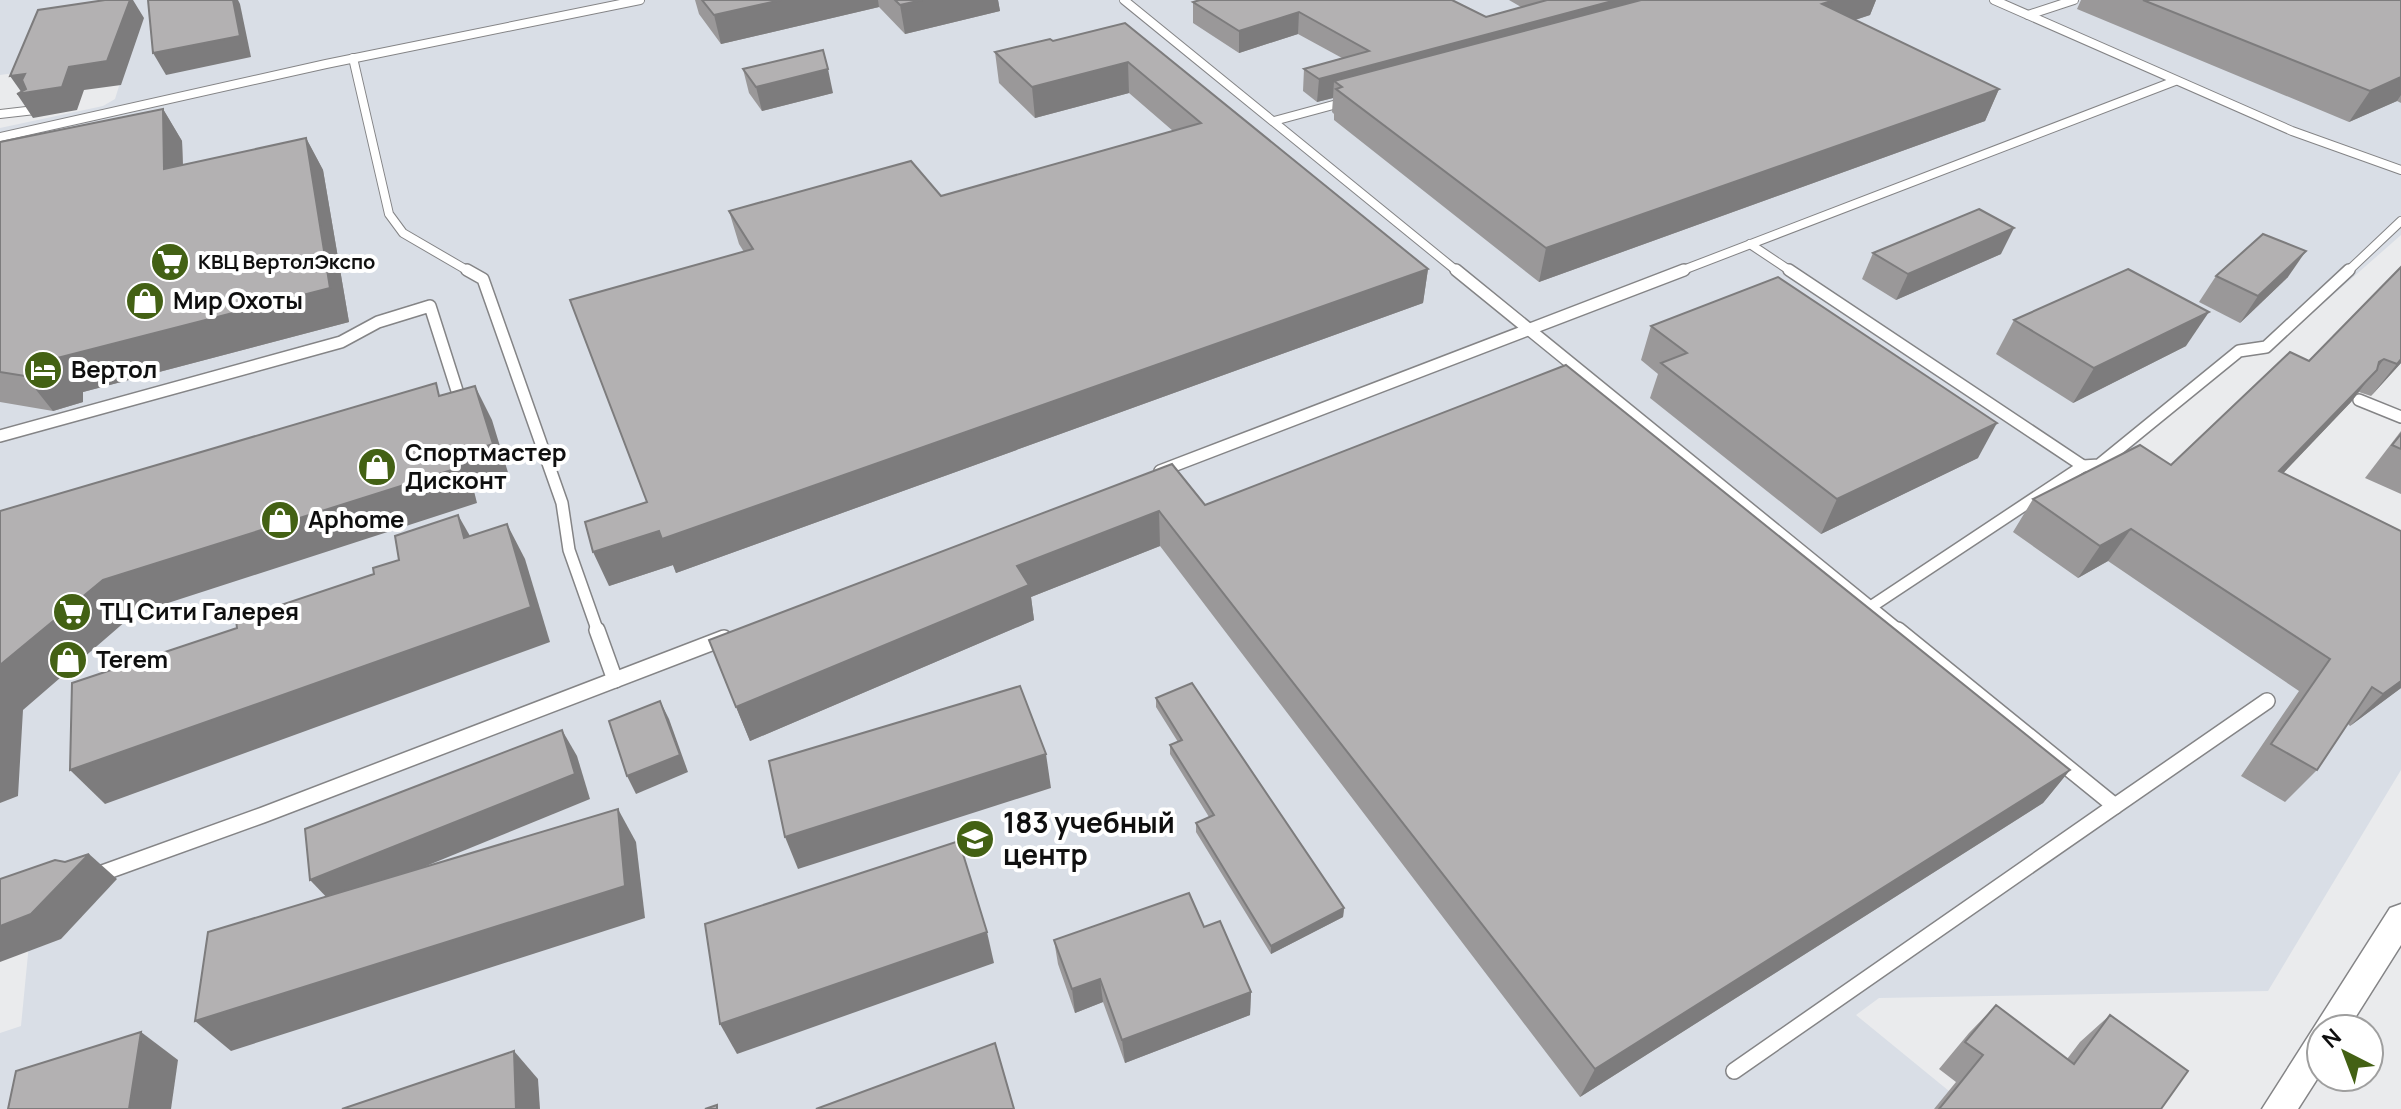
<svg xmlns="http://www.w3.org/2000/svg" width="2401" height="1109" font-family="Manrope,sans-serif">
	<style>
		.built { fill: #d9dee6 }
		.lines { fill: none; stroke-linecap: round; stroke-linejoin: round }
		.lane-far2-casing { stroke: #848486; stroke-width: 10 }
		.lane-far1-casing { stroke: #848486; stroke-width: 14 }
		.lane-casing { stroke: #848486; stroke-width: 18 }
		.street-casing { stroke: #848486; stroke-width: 3 }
		.lane-far2 { stroke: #fff; stroke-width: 8 }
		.lane-far1 { stroke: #fff; stroke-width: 11 }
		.lane { stroke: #fff; stroke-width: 15 }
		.street { fill: #fff; fill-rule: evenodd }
		.wall { fill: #9a9899 }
		.shaded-wall { fill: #7d7c7d }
		.building { fill: #b3b1b2; stroke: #7d7c7d; stroke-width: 2 }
		.labels { text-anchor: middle; stroke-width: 8; stroke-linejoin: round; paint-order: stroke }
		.far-poi-label { font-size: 20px; font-weight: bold; fill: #0f0f0f; stroke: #fff; text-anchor: start }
		.poi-label { font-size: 24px; font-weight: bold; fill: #0f0f0f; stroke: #fff; text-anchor: start }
		.near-poi-label { font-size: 28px; font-weight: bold; fill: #0f0f0f; stroke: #fff; text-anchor: start }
	</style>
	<rect width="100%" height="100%" fill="#eaebed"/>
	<polygon class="built" points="0,0 2401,0 2401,235 2266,354 2237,344 2097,484 2401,654 2401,770 2268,991 1879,998 1856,1015 1971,1109 0,1109 0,1033 21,1026 33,903 0,915 0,128 103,106 115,99 128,57 0,75"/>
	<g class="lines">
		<g class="lane-far2-casing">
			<g id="lane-far2">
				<polyline points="1124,0 1458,272"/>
				<polyline points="1994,0 2292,131 2401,170"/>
				<polyline points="2028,15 2074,0"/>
				<polyline points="353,58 389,214 403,233 470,272"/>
				<polyline points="0,114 35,110"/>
				<polyline points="1274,121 1348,101"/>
				<polyline points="0,137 326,64 640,0"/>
				<polyline points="1750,244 1792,272"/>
				<polyline points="1678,272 2175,81"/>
				<polyline points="2347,272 2401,221"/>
			</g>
		</g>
		<g class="lane-far1-casing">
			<g id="lane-far1">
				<polyline points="467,270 483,279 562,503 569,550 598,632"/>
				<polyline points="1456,270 1901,632"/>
				<polyline points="1789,270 2083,466 2099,465 2239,351 2266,347 2349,270"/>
				<polyline points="2359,400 2401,417"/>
				<polyline points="0,436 341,342 378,322 430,306 460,400 457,402"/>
				<polyline points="1160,471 1684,270"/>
				<polyline points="1869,608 2083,466"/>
			</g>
		</g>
		<g class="lane-casing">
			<g id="lane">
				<polyline points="597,630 615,680"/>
				<polyline points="2115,806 2267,701"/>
				<polyline points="94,876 263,815 724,638"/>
				<polyline points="1734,1071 2115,806 1898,630"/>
			</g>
		</g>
		<g class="street-casing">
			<polygon id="street" points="2401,904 2401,945 2348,1029 2321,1029 2321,1073 2298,1109 2262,1109 2390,908"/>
		</g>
		<use href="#lane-far2" class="lane-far2"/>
		<use href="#lane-far1" class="lane-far1"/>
		<use href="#lane" class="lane"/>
		<use href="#street" class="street"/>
	</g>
	<g class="wall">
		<polygon points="695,0 998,0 1000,11 905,34 879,7 721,44 699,14"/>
		<polygon points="1509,0 1876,0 1870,15 1855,20 1999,89 1985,121 1539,282 1334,120 1334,114 1332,112 1333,98 1317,102 1303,91 1304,69 1342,58 1298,34 1239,53 1193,23 1193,2 1486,17 1521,7"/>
		<polygon points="2081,0 2401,0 2401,103 2397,101 2349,122 2077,9"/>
		<polygon points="1125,23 1428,269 1423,303 676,573 673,565 609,586 647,502 744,252 739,244 729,211 941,196 1173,131 1129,93 1035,118 999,83 995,52 1053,41"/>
		<polygon points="743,69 833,93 762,111 749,93"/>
		<polygon points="163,109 182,141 183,165 306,138 323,170 349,322 83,392 83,402 53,411 0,402 0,142"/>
		<polygon points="1873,253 2001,254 1896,300 1862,279"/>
		<polygon points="2401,267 2401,363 2371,396 2359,392 2351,402 2283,473 2401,531 2401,688 2350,726 2348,724 2317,770 2285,802 2241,776 2299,691 2108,561 2078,578 2013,532 2033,499 2171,465 2309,361"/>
		<polygon points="2216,276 2288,277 2240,323 2199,302"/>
		<polygon points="2014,320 2186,346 2073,403 1996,354"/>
		<polygon points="1651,326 1978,458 1821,534 1650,398 1658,374 1641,360"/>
		<polygon points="2401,431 2401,494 2365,478"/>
		<polygon points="1172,464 1205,505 2070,770 2043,803 1580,1097 1160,546 1031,597 1034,620 750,741 709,640"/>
		<polygon points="1156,698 1344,908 1343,917 1271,954 1196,832 1196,823 1209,817 1170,754 1170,745 1178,742 1156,707"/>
		<polygon points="1204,927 1251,992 1250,1015 1125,1063 1103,1002 1075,1013 1058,964 1054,940"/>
		<polygon points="1996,1005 2067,1059 2080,1042 2110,1015 2161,1109 1934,1109 1956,1082 1939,1069 1969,1033"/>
	</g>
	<g class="shaded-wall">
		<polygon points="130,0 133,0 144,18 121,85 84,90 77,110 33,118 17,94 22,93 10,76 69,67"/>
		<polygon points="233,0 238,0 240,4 251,57 166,75 153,53"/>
		<polygon points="781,0 878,0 879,7 721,44 714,15"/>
		<polygon points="922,0 998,0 1000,11 905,34 900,5"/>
		<polygon points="1616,0 1690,0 1342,87 1334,81 1333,98 1317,102 1319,79"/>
		<polygon points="1834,0 1876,0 1870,15 1812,34 1822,4"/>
		<polygon points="1299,12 1298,34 1239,53 1239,31"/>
		<polygon points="1128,62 1129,93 1035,118 1032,87"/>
		<polygon points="828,69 833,93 762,111 756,87"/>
		<polygon points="2401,77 2401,95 2397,101 2349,122 2370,91"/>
		<polygon points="1999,89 1985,121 1539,282 1546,248"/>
		<polygon points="163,109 182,141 184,202 164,169"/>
		<polygon points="306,138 323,170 349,322 83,392 83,402 53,411 25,376 57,358"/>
		<polygon points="2014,228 2001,254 1896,300 1908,274"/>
		<polygon points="2306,251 2288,277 2240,323 2258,296"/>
		<polygon points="1428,269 1423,303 676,573 673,565 609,586 593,552"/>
		<polygon points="2209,312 2186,346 2073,403 2094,368"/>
		<polygon points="2384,359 2351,402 2254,504 2279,471 2379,362"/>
		<polygon points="2401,359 2401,363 2371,396"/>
		<polygon points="475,386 492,420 510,479 474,491 477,503 134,614 23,710 18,796 0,803 0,665 103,580 455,456"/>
		<polygon points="1997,423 1978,458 1821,534 1837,499"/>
		<polygon points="1159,511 1160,546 1031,597 1034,620 750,741 736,707 1017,566"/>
		<polygon points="458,515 478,550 464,538"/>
		<polygon points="507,524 525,559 550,642 105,804 70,770"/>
		<polygon points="2131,529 2108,561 2078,578 2100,546"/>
		<polygon points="2401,681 2401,688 2350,726 2383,694"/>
		<polygon points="660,701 669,719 688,772 636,794 627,776"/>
		<polygon points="562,730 577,756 590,799 333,904 310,880"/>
		<polygon points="1046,754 1051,788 798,869 785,837"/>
		<polygon points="2070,770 2043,803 1580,1097 1595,1069"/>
		<polygon points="618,809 636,842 645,918 231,1051 195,1021"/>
		<polygon points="89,854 117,879 61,939 0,962 0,926"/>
		<polygon points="1344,908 1343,917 1271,954 1271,946"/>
		<polygon points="987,932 994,963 737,1054 720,1024"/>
		<polygon points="1100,979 1103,1002 1075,1013 1072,989"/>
		<polygon points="1251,992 1250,1015 1125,1063 1122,1040"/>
		<polygon points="141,1032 178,1060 171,1109 129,1109"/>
		<polygon points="514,1051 538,1079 540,1109 516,1109"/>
	</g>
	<g class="building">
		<polygon points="105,0 130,0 107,61 69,67 62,87 17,94 26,89 22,80 25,74 10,76 38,10"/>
		<polygon points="148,0 233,0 240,36 153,53"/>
		<polygon points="702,0 781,0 714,15"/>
		<polygon points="895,0 922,0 900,5"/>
		<polygon points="1200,0 1452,0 1486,17 1547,0 1616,0 1319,79 1304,69 1369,51 1299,12 1239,31 1193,2"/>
		<polygon points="1641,0 1834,0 1822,4 1999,89 1546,248 1336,89 1342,87 1334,81"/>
		<polygon points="2143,0 2401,0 2401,77 2370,91"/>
		<polygon points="1125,23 1428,269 662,539 659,531 593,552 585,522 647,502 570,300 753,249 729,211 911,161 941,196 1201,123 1128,62 1032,87 995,52 1050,39 1053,41"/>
		<polygon points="823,50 828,69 756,87 743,69"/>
		<polygon points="163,109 164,169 306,138 330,288 57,358 56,367 25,376 0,372 0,142"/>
		<polygon points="1979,209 2014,228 1908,274 1873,253"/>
		<polygon points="2263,234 2306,251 2258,296 2216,276"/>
		<polygon points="2401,267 2401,359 2397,364 2384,359 2379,362 2377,370 2279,471 2401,531 2401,681 2383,694 2372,687 2317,770 2271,744 2330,659 2131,529 2100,546 2033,499 2140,445 2171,465 2290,352 2309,361"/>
		<polygon points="2128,269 2209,312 2094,368 2014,320"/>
		<polygon points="1778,277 1997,423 1837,499 1661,363 1687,353 1651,326"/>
		<polygon points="1566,365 2070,770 1595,1069 1159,511 1017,566 1029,585 736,707 709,640 1172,464 1205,505"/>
		<polygon points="436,383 439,396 475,386 493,444 455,456 458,468 103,580 0,665 0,511"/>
		<polygon points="2401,434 2401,449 2392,445"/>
		<polygon points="458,515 464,538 507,524 531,607 70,770 72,683 237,628 236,620 374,574 373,568 399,560 395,536"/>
		<polygon points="1192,683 1344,908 1271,946 1196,823 1214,815 1170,745 1182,740 1156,698"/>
		<polygon points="1020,686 1046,754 785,837 769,761"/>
		<polygon points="660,701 680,755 627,776 609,721"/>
		<polygon points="562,730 575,774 310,880 305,829"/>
		<polygon points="618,809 625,886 195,1021 208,932"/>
		<polygon points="959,841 987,932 720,1024 705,924"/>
		<polygon points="89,854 31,914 0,926 0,879 55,860 65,862"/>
		<polygon points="1189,893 1204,927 1220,921 1251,992 1122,1040 1100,979 1072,989 1054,940"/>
		<polygon points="1996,1005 2074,1064 2110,1015 2188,1071 2161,1109 1939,1109 1983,1055 1965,1042"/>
		<polygon points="141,1032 129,1109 8,1109 16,1071"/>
		<polygon points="995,1043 1014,1109 816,1109"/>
		<polygon points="514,1051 516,1109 342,1109"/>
		<polygon points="717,1105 717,1109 705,1109"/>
	</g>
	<defs>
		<g id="supermarket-disc" transform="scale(2)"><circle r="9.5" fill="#436114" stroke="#fff"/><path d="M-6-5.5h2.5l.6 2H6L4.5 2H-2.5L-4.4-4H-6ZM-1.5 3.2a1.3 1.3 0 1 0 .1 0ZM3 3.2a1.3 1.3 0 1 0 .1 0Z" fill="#fff"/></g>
		<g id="shop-disc" transform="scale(2)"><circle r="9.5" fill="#436114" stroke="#fff"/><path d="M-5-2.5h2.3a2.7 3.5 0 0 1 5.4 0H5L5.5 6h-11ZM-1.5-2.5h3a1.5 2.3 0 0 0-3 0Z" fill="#fff"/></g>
		<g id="hotel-disc" transform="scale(2)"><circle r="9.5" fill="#436114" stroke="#fff"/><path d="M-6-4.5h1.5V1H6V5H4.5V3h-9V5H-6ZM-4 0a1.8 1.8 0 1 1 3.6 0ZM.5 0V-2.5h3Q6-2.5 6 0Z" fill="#fff"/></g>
		<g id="university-disc" transform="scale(2)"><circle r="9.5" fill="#436114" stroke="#fff"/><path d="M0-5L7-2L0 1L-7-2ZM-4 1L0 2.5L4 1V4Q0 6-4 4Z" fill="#fff"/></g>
	</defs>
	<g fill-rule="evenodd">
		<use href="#supermarket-disc" x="170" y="262"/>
		<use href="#shop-disc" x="145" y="301"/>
		<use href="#hotel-disc" x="43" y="370"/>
		<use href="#shop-disc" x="377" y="467"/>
		<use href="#shop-disc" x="280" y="520"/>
		<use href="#supermarket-disc" x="72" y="612"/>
		<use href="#shop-disc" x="68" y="660"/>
		<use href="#university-disc" x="975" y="839"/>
	</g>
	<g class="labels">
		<g class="far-poi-label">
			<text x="198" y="269">КВЦ ВертолЭкспо</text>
		</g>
		<g class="poi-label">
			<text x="173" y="309">Мир Охоты</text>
			<text x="71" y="378">Вертол</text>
			<text x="405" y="461">Спортмастер<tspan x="405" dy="28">Дисконт</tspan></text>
			<text x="308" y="528">Aphome</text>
			<text x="100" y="620">ТЦ Сити Галерея</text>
			<text x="96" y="668">Terem</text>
		</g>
		<g class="near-poi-label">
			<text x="1003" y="833">183 учебный<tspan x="1003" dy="32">центр</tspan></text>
		</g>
	</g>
	<g transform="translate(2345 1053) rotate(318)"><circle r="38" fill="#ffffff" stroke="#9f9f9f" stroke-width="2"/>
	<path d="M0-6L14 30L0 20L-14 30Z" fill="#436114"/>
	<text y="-12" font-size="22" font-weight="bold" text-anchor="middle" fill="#0f0f0f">N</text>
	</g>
</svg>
